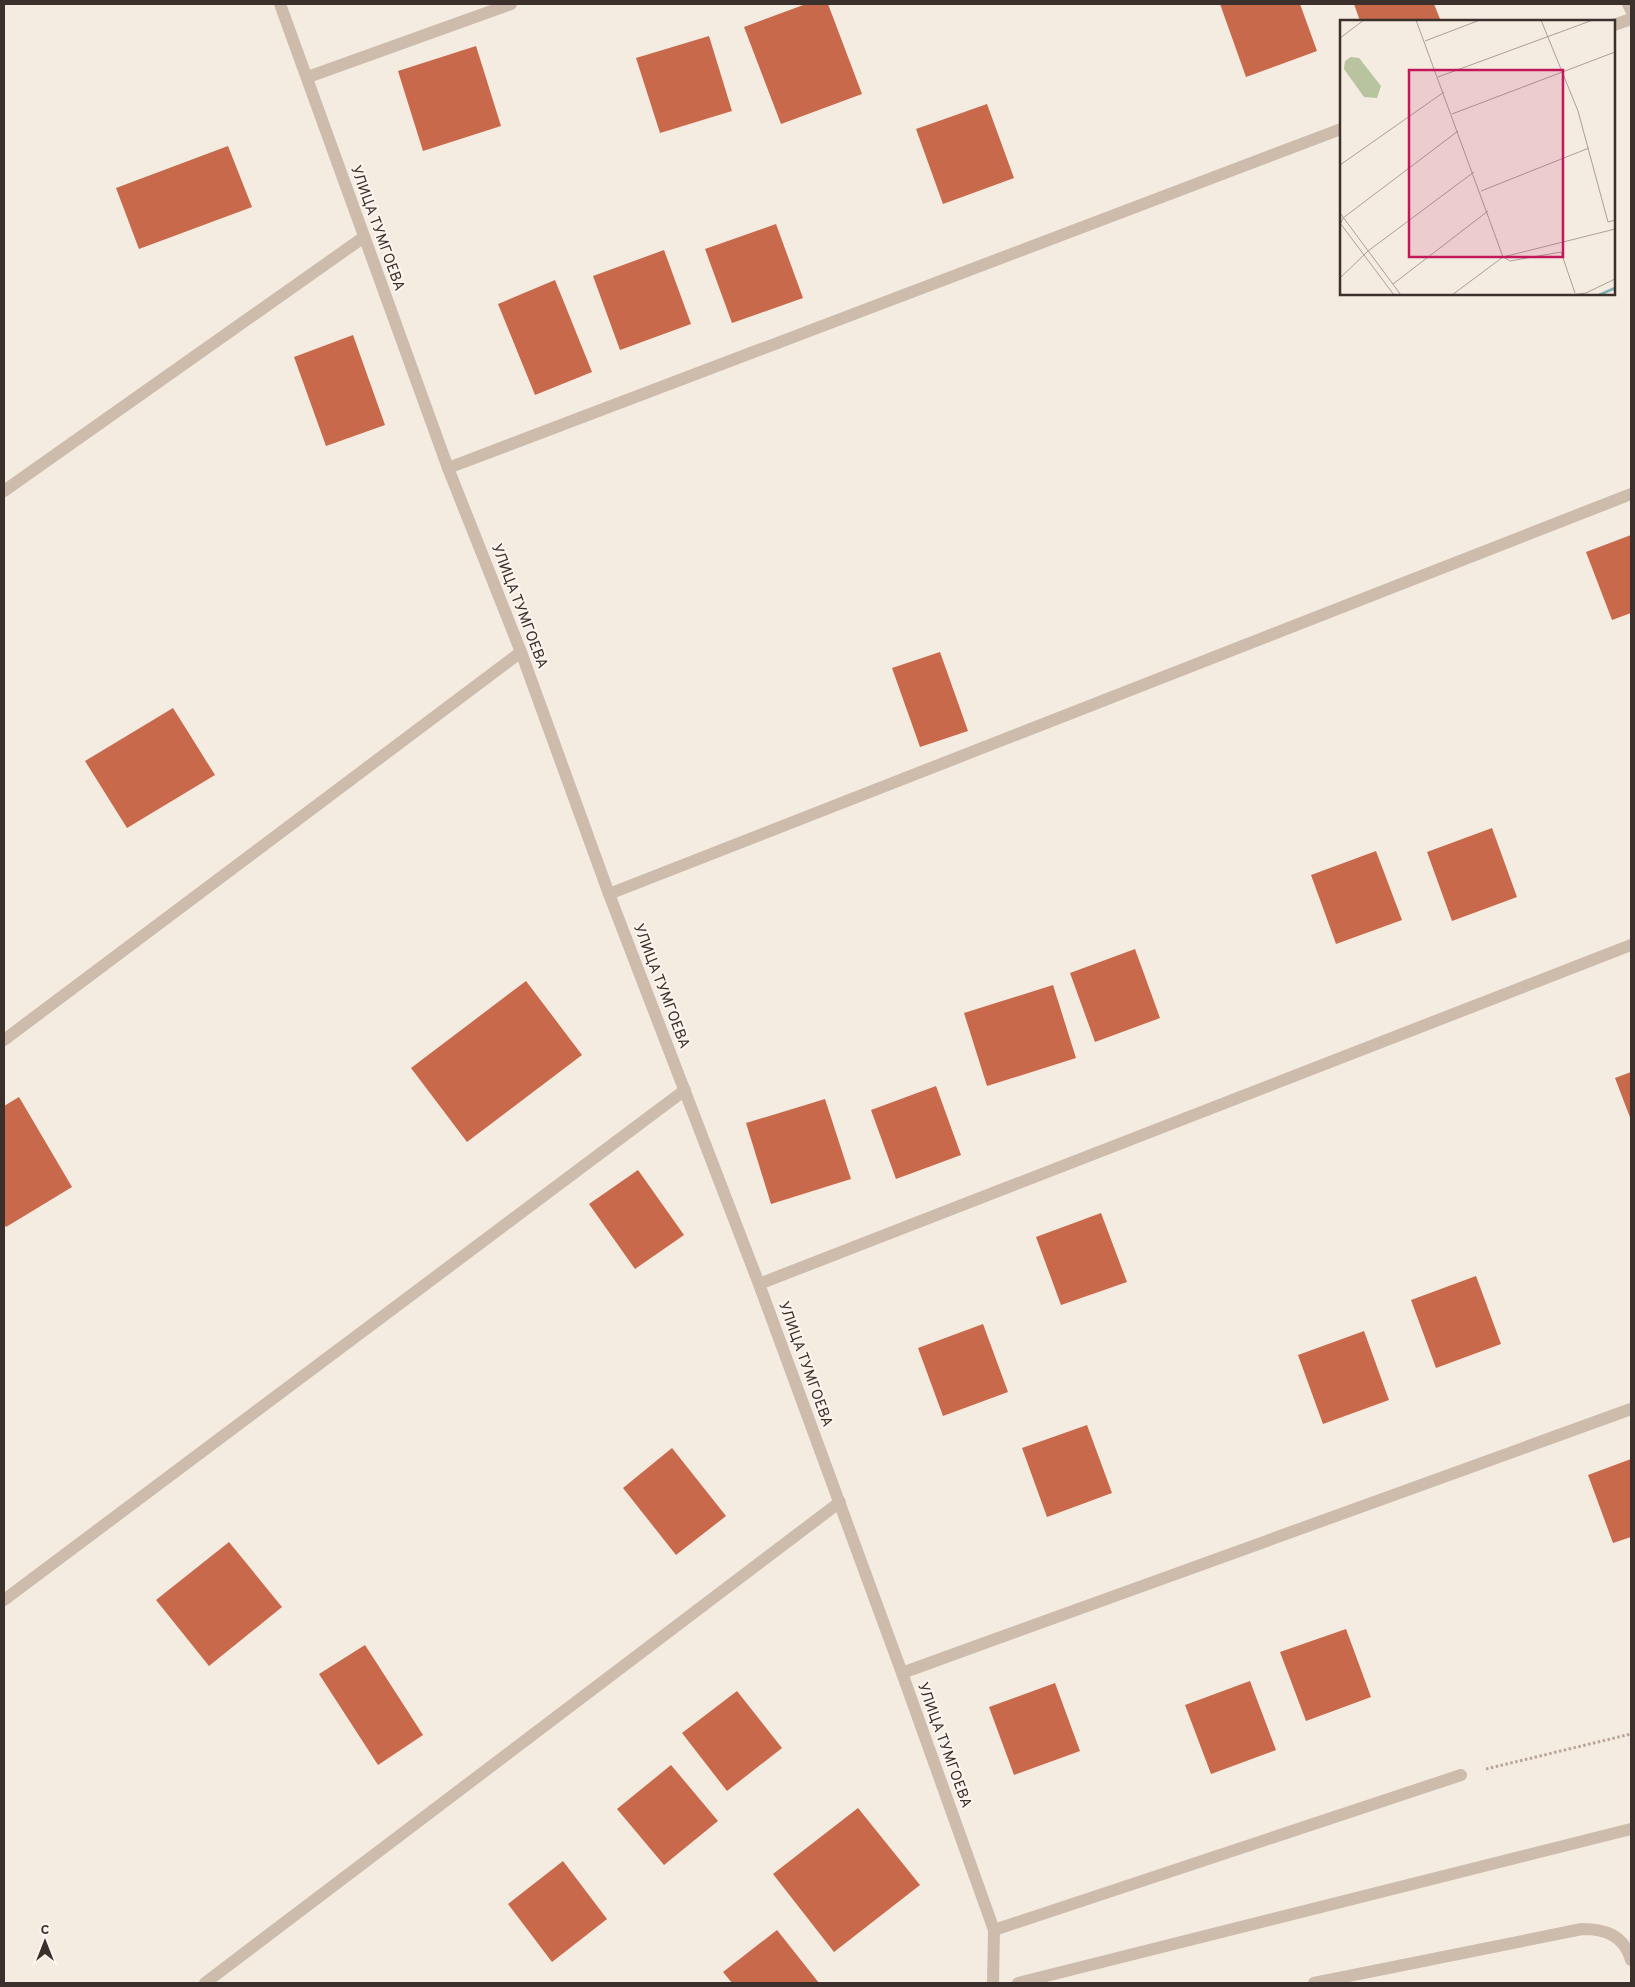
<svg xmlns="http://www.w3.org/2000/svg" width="1635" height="1987" font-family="Overpass,sans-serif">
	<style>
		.building { fill: #c8694b }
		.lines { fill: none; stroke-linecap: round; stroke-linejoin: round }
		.path { stroke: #b9a596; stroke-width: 3; stroke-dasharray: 2.5 2.5; stroke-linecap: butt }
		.service { stroke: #cdbbac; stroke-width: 12 }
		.minor { stroke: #cdbbac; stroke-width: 12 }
		.labels { text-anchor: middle; stroke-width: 4.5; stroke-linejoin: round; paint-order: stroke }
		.street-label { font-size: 15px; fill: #3b302b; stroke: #fbf5ee }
		.inset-river { fill: none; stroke: #7fb0b2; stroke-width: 2.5 }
		.inset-road { fill: none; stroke: #aaa098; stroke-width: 1 }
		.view { fill: #c2185b; fill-opacity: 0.15; stroke: #c2185b; stroke-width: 2.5 }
		.inset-edge { fill: none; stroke: #3b302b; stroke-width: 2.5 }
	</style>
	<rect width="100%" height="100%" fill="#f4ebe1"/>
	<g class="building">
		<polygon points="806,4 828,4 862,94 781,124 744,27"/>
		<polygon points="1220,4 1300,4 1317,51 1246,77"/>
		<polygon points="1354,4 1434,4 1440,19 1433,21 1360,21"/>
		<polygon points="709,36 732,111 660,133 636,58"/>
		<polygon points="476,46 501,126 423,151 398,71"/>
		<polygon points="987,104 1014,178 943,204 916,129"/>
		<polygon points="228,146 252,207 139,249 116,188"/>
		<polygon points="776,224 803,298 732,323 705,249"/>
		<polygon points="664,250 691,324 620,350 593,276"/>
		<polygon points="555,280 592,372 535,395 498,304"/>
		<polygon points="353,335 385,425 326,446 294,357"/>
		<polygon points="1631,535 1631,613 1612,620 1586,552"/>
		<polygon points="940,652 968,731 920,747 892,668"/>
		<polygon points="173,708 215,775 127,828 85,761"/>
		<polygon points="1492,828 1517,897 1452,921 1427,852"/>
		<polygon points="1376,851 1402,920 1336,944 1311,875"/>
		<polygon points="1135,949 1160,1018 1095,1042 1070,973"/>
		<polygon points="526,981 582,1055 467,1142 411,1068"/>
		<polygon points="1053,985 1076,1058 987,1086 964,1013"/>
		<polygon points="1631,1072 1631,1120 1615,1078"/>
		<polygon points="936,1086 961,1155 896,1179 871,1110"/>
		<polygon points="19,1097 72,1187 6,1227 4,1224 4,1106"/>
		<polygon points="825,1099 851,1179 771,1204 746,1123"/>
		<polygon points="638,1170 684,1235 635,1269 589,1204"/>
		<polygon points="1101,1213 1127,1282 1061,1305 1036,1237"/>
		<polygon points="1476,1276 1501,1344 1436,1368 1411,1300"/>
		<polygon points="983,1324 1008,1392 943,1416 918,1348"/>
		<polygon points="1364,1331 1389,1400 1323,1424 1298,1355"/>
		<polygon points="1087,1425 1112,1493 1047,1517 1022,1448"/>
		<polygon points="672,1448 726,1516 676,1555 623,1488"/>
		<polygon points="1631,1459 1631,1537 1613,1543 1588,1475"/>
		<polygon points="229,1542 282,1607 209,1666 156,1600"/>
		<polygon points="1346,1629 1371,1697 1306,1721 1280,1652"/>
		<polygon points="365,1645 423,1735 378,1765 319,1674"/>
		<polygon points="1250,1681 1276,1750 1211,1774 1185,1705"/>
		<polygon points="1055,1683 1080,1751 1014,1775 989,1707"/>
		<polygon points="737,1691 782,1748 727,1791 682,1733"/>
		<polygon points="671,1765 718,1821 664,1865 617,1809"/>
		<polygon points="858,1808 920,1885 834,1952 773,1874"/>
		<polygon points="563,1861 607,1919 552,1962 508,1904"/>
		<polygon points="777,1930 819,1983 732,1983 723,1972"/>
	</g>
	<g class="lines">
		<polyline class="path" points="1486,1769 1631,1734"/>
		<g class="service">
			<polyline points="609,894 1631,494"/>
			<polyline points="902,1673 1631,1409"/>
			<polyline points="994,1930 1461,1775"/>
		</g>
		<g class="minor">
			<polyline points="280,4 448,468 521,652 609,894 759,1284 902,1673 994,1930 993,1983"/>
			<polyline points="1628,4 1631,10"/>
			<polyline points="1614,25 1631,19"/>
			<polyline points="308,77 511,4"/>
			<polyline points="448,468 1341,129"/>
			<polyline points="4,491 364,237"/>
			<polyline points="4,1040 521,652"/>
			<polyline points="759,1284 1631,945"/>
			<polyline points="4,1600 685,1090"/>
			<polyline points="205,1983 840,1502"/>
			<polyline points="1018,1983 1631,1829"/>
			<path d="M1314 1983 1582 1929C1605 1929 1624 1935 1631 1960"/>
		</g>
	</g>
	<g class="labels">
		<g class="street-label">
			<text transform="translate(378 228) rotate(70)" y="5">УЛИЦА ТУМГОЕВА</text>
			<text transform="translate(520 606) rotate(69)" y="5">УЛИЦА ТУМГОЕВА</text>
			<text transform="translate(662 986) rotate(69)" y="5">УЛИЦА ТУМГОЕВА</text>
			<text transform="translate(806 1364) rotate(70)" y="5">УЛИЦА ТУМГОЕВА</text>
			<text transform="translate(945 1745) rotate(70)" y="5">УЛИЦА ТУМГОЕВА</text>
		</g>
	</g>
	<g transform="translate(1340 20)">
		<rect width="275" height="275" fill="#f4ebe1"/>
		<path d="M11 37 19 38 41 66 37 78 24 77 4 49 5 41Z" fill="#b8c4a0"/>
		<path class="inset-river" d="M259 275 275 268"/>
		<path class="inset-road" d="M76 0 163 237M201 0 238 91 268 202 275 200M0 18 24 0M85 21 140 0M98 57 253 0M112 94 275 32M0 145 104 72M141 171 249 128M0 193 61 275M0 203 54 275M0 205 3 198 118 111M163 237 170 241 221 232 235 273M0 258 28 231 134 152M53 264 148 191M112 275 163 237 275 209M231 275 246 273 275 259"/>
		<path class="view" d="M69 50H223V237H69Z"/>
		<rect width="275" height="275" class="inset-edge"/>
	</g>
	<rect width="1635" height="1987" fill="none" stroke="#3b302b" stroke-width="10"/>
	<g transform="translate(45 1942)" stroke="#fbf5ee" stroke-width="4" paint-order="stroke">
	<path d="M0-4L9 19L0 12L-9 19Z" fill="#3b302b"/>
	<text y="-8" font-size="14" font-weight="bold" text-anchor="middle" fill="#3b302b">С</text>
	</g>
</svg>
